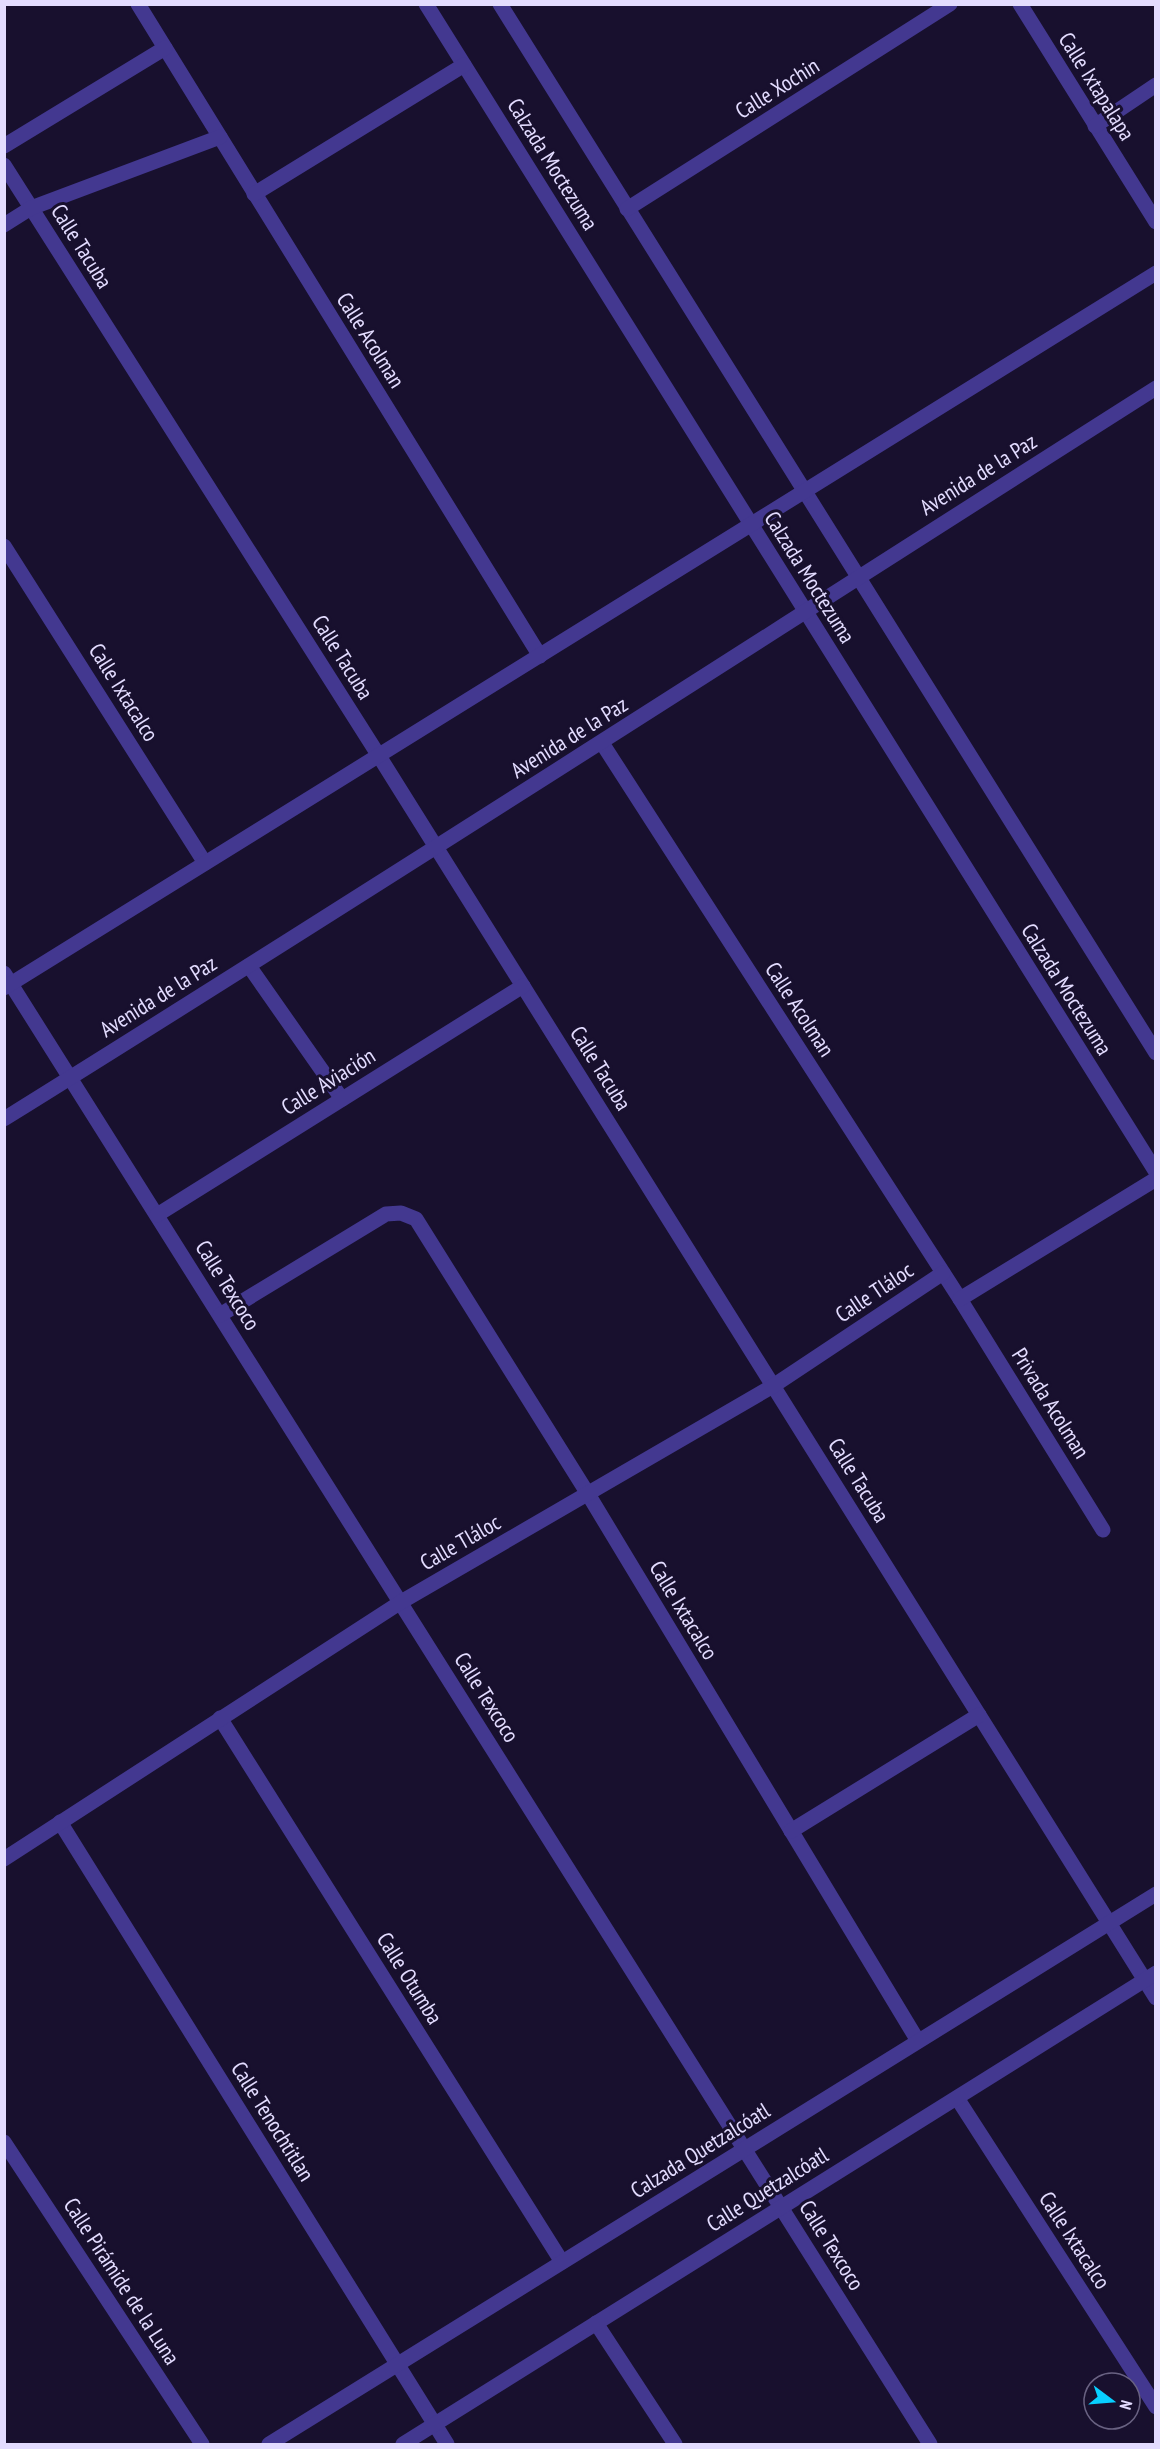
<svg xmlns="http://www.w3.org/2000/svg" width="1160" height="2449" font-family="'PT Sans Narrow',sans-serif">
	<style>
		.lines { fill: none; stroke-linecap: round; stroke-linejoin: round }
		.minor { stroke: #433890; stroke-width: 15 }
		.labels { text-anchor: middle; stroke-width: 6; stroke-linejoin: round; paint-order: stroke }
		.street-label { font-size: 22px; fill: #e3dcff; stroke: #18102e }
	</style>
	<rect width="100%" height="100%" fill="#18102e"/>
	<g class="lines">
		<g class="minor">
			<polyline points="138,4 540,656"/>
			<polyline points="426,4 1156,1172"/>
			<polyline points="500,4 1156,1053"/>
			<polyline points="1020,4 1156,222"/>
			<polyline points="1095,126 1156,85"/>
			<polyline points="4,146 165,48"/>
			<polyline points="4,165 379,756 1156,1998"/>
			<polyline points="254,194 464,65"/>
			<polyline points="627,209 950,4"/>
			<polyline points="4,225 31,208 220,137"/>
			<polyline points="4,546 205,863"/>
			<polyline points="602,743 960,1299 1103,1530"/>
			<polyline points="249,966 342,1099"/>
			<polyline points="4,973 930,2444"/>
			<polyline points="4,988 1156,273"/>
			<path d="M4 1119C390 879 772 632 1156 388"/>
			<polyline points="157,1215 523,986"/>
			<polyline points="960,1299 1156,1179"/>
			<polyline points="220,1315 386,1214 401,1213 416,1219 588,1494 918,2041"/>
			<polyline points="220,1718 562,2262"/>
			<polyline points="60,1822 447,2444"/>
			<polyline points="791,1831 979,1715"/>
			<polyline points="4,1859 401,1602 773,1386 943,1273"/>
			<polyline points="957,2098 1156,2407"/>
			<polyline points="4,2142 202,2444"/>
			<polyline points="596,2323 675,2444"/>
			<polyline points="269,2444 1156,1894"/>
			<polyline points="403,2444 1156,1973"/>
		</g>
	</g>
	<g class="labels">
		<g class="street-label">
			<text transform="translate(1097 86) rotate(58)" y="8">Calle Ixtapalapa</text>
			<text transform="translate(777 88) rotate(-32)" y="8">Calle Xochin</text>
			<text transform="translate(553 164) rotate(58)" y="8">Calzada Moctezuma</text>
			<text transform="translate(82 246) rotate(58)" y="8">Calle Tacuba</text>
			<text transform="translate(371 340) rotate(58)" y="8">Calle Acolman</text>
			<text transform="translate(978 474) rotate(-32)" y="8">Avenida de la Paz</text>
			<text transform="translate(810 577) rotate(58)" y="8">Calzada Moctezuma</text>
			<text transform="translate(343 657) rotate(58)" y="8">Calle Tacuba</text>
			<text transform="translate(124 692) rotate(58)" y="8">Calle Ixtacalco</text>
			<text transform="translate(569 737) rotate(-32)" y="8">Avenida de la Paz</text>
			<text transform="translate(1067 989) rotate(58)" y="8">Calzada Moctezuma</text>
			<text transform="translate(158 996) rotate(-32)" y="8">Avenida de la Paz</text>
			<text transform="translate(800 1009) rotate(57)" y="8">Calle Acolman</text>
			<text transform="translate(601 1068) rotate(58)" y="8">Calle Tacuba</text>
			<text transform="translate(328 1081) rotate(-32)" y="8">Calle Aviación</text>
			<text transform="translate(228 1285) rotate(58)" y="8">Calle Texcoco</text>
			<text transform="translate(874 1292) rotate(-34)" y="8">Calle Tláloc</text>
			<text transform="translate(1051 1403) rotate(58)" y="8">Privada Acolman</text>
			<text transform="translate(859 1480) rotate(58)" y="8">Calle Tacuba</text>
			<text transform="translate(460 1542) rotate(-30)" y="8">Calle Tláloc</text>
			<text transform="translate(684 1610) rotate(59)" y="8">Calle Ixtacalco</text>
			<text transform="translate(487 1697) rotate(58)" y="8">Calle Texcoco</text>
			<text transform="translate(410 1978) rotate(58)" y="8">Calle Otumba</text>
			<text transform="translate(273 2121) rotate(58)" y="8">Calle Tenochtitlan</text>
			<text transform="translate(700 2150) rotate(-32)" y="8">Calzada Quetzalcóatl</text>
			<text transform="translate(767 2189) rotate(-32)" y="8">Calle Quetzalcóatl</text>
			<text transform="translate(1075 2240) rotate(57)" y="8">Calle Ixtacalco</text>
			<text transform="translate(832 2245) rotate(58)" y="8">Calle Texcoco</text>
			<text transform="translate(122 2281) rotate(57)" y="8">Calle Pirámide de la Luna</text>
		</g>
	</g>
	<rect width="1160" height="2449" fill="none" stroke="#e3dcff" stroke-width="12"/>
	<g transform="translate(1112 2401) rotate(106)"><circle r="28" fill="#18102e" stroke="#696282" stroke-width="1.5"/>
	<path d="M0-4.5L10 22L0 15L-10 22Z" fill="#08d0ff"/>
	<text y="-9" font-size="16" font-weight="bold" text-anchor="middle" fill="#e3dcff">N</text>
	</g>
</svg>
